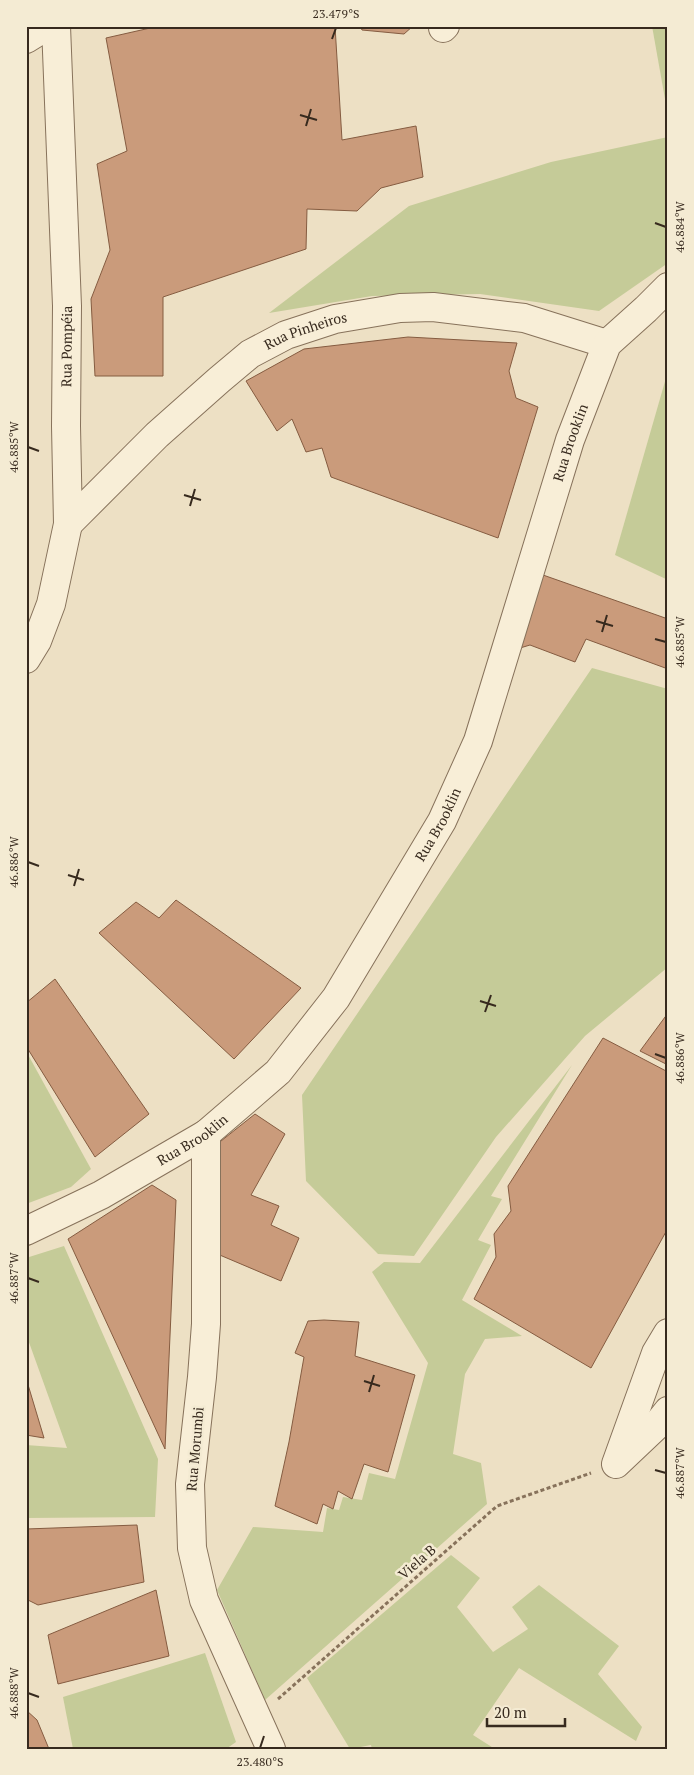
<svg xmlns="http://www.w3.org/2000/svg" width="694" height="1775" font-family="'PT Serif',serif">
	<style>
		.green { fill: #c5cb98 }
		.building { fill: #ca9b7b; stroke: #855c41 }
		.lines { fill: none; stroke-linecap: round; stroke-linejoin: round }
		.minor-casing { stroke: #87725b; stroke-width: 30 }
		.path { stroke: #87725b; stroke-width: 3; stroke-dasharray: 4 2.5; stroke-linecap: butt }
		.minor { stroke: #f8eed7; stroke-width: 28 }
		.ticks { fill: none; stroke: #372a1e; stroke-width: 2 }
		.labels { text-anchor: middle; stroke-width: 5; stroke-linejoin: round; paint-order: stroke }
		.street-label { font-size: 14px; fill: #372a1e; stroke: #f4ebd3 }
		.neatline { fill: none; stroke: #372a1e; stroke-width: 2 }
		.ticks-label { font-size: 12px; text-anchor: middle; fill: #372a1e }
	</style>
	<rect width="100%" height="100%" fill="#ede0c4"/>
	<g class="green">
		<polygon points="652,26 668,26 668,116"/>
		<polygon points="668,137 668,263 599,311 480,294 372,296 269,313 409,206 551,162"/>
		<polygon points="668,371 668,580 615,555"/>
		<polygon points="592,668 668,689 668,967 585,1036 496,1137 414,1256 378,1254 306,1181 302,1095"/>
		<polygon points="26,1051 91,1169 71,1187 26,1204"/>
		<polygon points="572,1065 491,1196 502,1199 478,1240 491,1245 462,1300 522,1336 485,1339 465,1374 453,1454 481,1463 487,1504 265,1700 217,1590 253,1527 323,1532 327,1508 339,1510 343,1497 362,1500 369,1473 395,1479 428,1363 372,1272 384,1262 420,1263"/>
		<polygon points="64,1246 158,1459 155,1517 26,1518 26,1445 67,1448 26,1334 26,1258"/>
		<polygon points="451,1555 480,1578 457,1607 493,1652 528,1629 512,1607 539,1585 619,1646 598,1674 642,1727 636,1741 519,1668 473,1735 495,1749 372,1749 371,1745 350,1749 307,1678"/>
		<polygon points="205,1653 236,1742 226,1749 73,1749 63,1697"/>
	</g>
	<g class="building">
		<polygon points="159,26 335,26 342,140 416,126 423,177 381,188 357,211 307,209 306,249 163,297 163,376 95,376 91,299 110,250 97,164 127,151 106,38"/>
		<polygon points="360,26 413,26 404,34 362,30"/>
		<polygon points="408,337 517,343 509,371 516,398 538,407 498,538 331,477 322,448 306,452 292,419 277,431 246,381 304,349"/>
		<polygon points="543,575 668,619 668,669 586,639 575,662 530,645 520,648"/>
		<polygon points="176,900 301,988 234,1059 99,933 136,902 159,918"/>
		<polygon points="55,979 149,1114 95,1157 26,1046 26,1003"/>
		<polygon points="668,1013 668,1065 640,1051"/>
		<polygon points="603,1038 668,1072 668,1228 591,1368 474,1299 496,1257 494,1234 511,1211 508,1186"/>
		<polygon points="255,1114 285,1134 251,1195 279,1206 271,1225 299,1238 281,1281 215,1253 216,1145"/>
		<polygon points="152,1185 176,1200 165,1449 68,1239"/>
		<polygon points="324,1320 359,1322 355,1356 415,1375 388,1472 364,1464 352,1499 338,1491 333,1509 323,1504 317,1524 275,1506 289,1442 304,1357 295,1353 308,1321"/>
		<polygon points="26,1378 44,1438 26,1435"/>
		<polygon points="137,1525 144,1582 38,1605 26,1599 26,1529"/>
		<polygon points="156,1590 169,1656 58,1684 48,1635"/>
		<polygon points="26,1710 37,1720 49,1749 26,1749"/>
	</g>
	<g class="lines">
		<g class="minor-casing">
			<g id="minor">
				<polyline points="443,28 445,26"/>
				<polyline points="26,39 47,26"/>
				<path id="s1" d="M68 524 157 435 219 380 250 354 286 335 335 319 400 308 433 307 524 318 607 344"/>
				<path id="s2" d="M26 659 37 641 51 604 68 524 66 426 67 306 56 26"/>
				<polyline points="206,1134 206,1324 202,1377 190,1484 192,1548 204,1600 271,1749"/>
				<path id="s3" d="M26 1231 101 1195 206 1134 278 1072 336 998 442 821 478 741 570 440 607 344 646 309 668 287"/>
				<polyline points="619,1461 656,1426 668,1411"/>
				<polyline points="616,1464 656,1353 668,1333"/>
			</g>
		</g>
		<polyline class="path" points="278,1699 497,1506 591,1473"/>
		<use href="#minor" class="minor"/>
	</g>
	<path class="ticks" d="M332 39 336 28M300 115 317 120M306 126 311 109M655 223 666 227M28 447 39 451M184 495 201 500M190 506 195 489M596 621 613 626M602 632 607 615M655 639 666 642M28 862 39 866M68 875 84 880M74 886 79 869M480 1001 496 1006M485 1012 491 995M655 1054 666 1058M28 1278 39 1282M364 1381 380 1386M369 1392 374 1375M655 1470 666 1473M28 1693 39 1697M260 1748 264 1736"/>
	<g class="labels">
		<g class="street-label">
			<text dy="5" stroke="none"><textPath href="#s1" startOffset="310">Rua Pinheiros</textPath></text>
			<text dy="5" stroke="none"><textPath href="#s2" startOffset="320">Rua Pompéia</textPath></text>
			<text dy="5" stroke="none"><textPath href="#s3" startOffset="1000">Rua Brooklin</textPath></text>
			<text dy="5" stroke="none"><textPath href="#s3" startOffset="595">Rua Brooklin</textPath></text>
			<text dy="5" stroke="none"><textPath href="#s3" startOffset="190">Rua Brooklin</textPath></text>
			<text transform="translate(195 1449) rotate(-85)" y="5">Rua Morumbi</text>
			<text transform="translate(417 1562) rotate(-41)" y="5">Viela B</text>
		</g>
	</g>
	<rect width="694" height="1775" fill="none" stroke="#f4ebd3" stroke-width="55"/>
	<path d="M487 1718v8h78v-8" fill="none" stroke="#372a1e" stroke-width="2.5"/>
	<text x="494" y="1718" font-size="15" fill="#372a1e" stroke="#f4ebd3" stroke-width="4" paint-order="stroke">20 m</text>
	<rect x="28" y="28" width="638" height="1720" class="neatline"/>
	<g class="ticks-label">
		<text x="336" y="18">23.479°S</text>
		<text transform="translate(680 227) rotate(-90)" y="4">46.884°W</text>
		<text transform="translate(14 447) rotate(-90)" y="4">46.885°W</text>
		<text transform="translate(680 642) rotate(-90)" y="4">46.885°W</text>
		<text transform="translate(14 862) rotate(-90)" y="4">46.886°W</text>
		<text transform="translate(680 1058) rotate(-90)" y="4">46.886°W</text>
		<text transform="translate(14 1278) rotate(-90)" y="4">46.887°W</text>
		<text transform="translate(680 1473) rotate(-90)" y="4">46.887°W</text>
		<text transform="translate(14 1693) rotate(-90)" y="4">46.888°W</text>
		<text x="260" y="1766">23.480°S</text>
	</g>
</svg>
